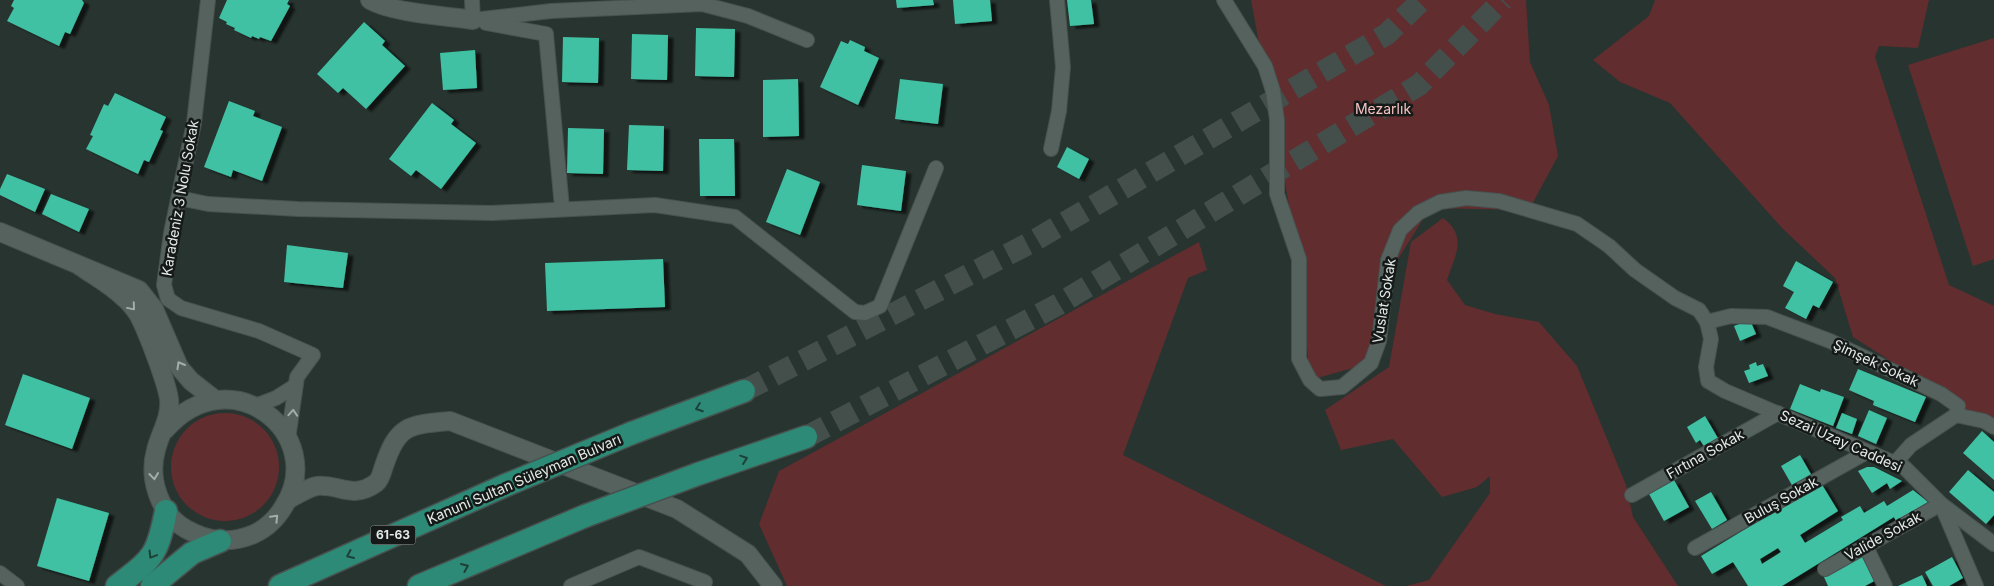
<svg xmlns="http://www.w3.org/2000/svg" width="1994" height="586" font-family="Inter,sans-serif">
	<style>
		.green { fill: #612d2f }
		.building { fill: #40c1a3; fill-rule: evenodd; filter: url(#shadow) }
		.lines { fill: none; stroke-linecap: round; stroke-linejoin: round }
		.primary-tunnel { stroke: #444f4c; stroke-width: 22; stroke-dasharray: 22 11; stroke-linecap: butt }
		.minor-casing { stroke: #47514e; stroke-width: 16 }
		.tertiary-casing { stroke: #47514e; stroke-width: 20 }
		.primary-casing { stroke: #47514e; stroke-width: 25 }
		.minor { stroke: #56625e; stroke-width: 14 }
		.tertiary { stroke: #56625e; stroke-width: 18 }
		.primary { stroke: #2c8a77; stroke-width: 22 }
		.primary-bridge-casing { stroke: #47514e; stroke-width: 25; stroke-linecap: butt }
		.primary-bridge { stroke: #2c8a77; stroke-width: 22 }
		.oneway { stroke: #a4adaa }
		.oneway2 { stroke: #1d4139 }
		.labels { text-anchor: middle; stroke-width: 5; stroke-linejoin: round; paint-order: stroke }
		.shield { fill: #151a18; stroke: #a6acaa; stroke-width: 1 }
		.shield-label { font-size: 12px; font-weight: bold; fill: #e4ebe9 }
		.park-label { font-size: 14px; fill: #f6c2c1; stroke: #151a18 }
		.street-label { font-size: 14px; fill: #e4ebe9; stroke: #151a18 }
	</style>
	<defs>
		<filter id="shadow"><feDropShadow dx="5.5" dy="3" stdDeviation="1" flood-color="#0009"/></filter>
	</defs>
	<rect width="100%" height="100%" fill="#283430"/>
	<g class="green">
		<polygon points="1251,0 1526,0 1530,62 1549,105 1558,156 1529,210 1430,208 1385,280 1371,363 1310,380 1299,259"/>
		<polygon points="1655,0 1929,0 1918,48 1879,46 1875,57 1949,285 1994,306 1994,427 1853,337 1835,278 1783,229 1670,103 1620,82 1593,60 1649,16"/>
		<polygon points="1994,38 1994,259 1973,266 1908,65"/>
		<path d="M1443 218C1468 236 1455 256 1447 280L1465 305 1495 314 1539 322 1577 366 1626 485 1633 517 1678 586H1406L1429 580 1490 493V476L1477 487 1442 497 1393 439 1341 450 1325 410 1389 367 1411 242Z"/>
		<polygon points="1199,242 1207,270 1188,278 1123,455 1386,586 787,586 759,524 779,471"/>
		<circle cx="225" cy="467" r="54"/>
	</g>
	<g class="building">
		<polygon points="14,0 82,0 84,3 70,34 65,32 59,46 7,21 14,8 11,6"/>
		<polygon points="227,0 289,0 287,4 290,6 271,41 260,37 259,39 252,36 251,38 234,30 235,28 226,24 227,22 219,18"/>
		<polygon points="896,0 933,0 934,5 897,8"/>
		<polygon points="953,0 990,0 992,21 955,24"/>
		<polygon points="1067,0 1091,0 1094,24 1070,26"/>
		<polygon points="364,22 385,41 382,45 405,66 366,109 343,88 338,93 317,74"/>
		<polygon points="696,28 735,29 734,77 695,76"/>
		<polygon points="632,34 668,35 667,80 631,79"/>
		<polygon points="563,37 599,38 598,83 562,82"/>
		<polygon points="850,40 865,47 864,51 879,58 858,105 820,87 841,41 848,44"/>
		<polygon points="475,50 477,88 443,90 440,53"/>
		<polygon points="798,79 799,136 763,137 763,80"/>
		<polygon points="900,79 943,84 938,124 895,119"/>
		<polygon points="115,93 166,117 160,130 163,131 149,162 144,160 138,174 86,149 93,136 90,135 104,104 108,106"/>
		<polygon points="229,101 255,111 253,116 282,127 262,181 233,170 231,177 204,167"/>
		<polygon points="432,103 454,120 451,124 476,143 441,189 416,170 411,176 389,159"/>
		<polygon points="629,125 664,126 663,171 627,170"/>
		<polygon points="568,128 604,129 603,174 567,173"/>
		<polygon points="699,139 734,139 735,196 700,196"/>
		<polygon points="1067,147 1089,159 1079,179 1057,167"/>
		<polygon points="862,165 906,171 901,211 857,205"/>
		<polygon points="787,169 820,182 800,235 766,222"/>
		<polygon points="7,174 45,189 35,212 0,195 0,189"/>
		<polygon points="51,194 89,209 79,232 42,214"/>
		<polygon points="287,245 348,253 343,288 284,282"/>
		<polygon points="663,259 665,307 547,311 545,263"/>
		<polygon points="1796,261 1833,282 1819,308 1813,305 1806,319 1785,308 1794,292 1783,286"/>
		<polygon points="1750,320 1756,334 1740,341 1734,326"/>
		<polygon points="1756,362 1757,366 1763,364 1768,376 1749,383 1744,371 1750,369 1749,365"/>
		<polygon points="1858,369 1926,397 1915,422 1873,405 1874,401 1849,390"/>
		<polygon points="23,374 90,398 72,449 5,425"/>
		<polygon points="1800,384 1820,392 1821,389 1844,397 1833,426 1790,409"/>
		<polygon points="1869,410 1887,418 1876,444 1858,436"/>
		<polygon points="1842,413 1857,419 1852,434 1836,428"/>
		<polygon points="1705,416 1719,440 1705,448 1700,440 1696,443 1687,427"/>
		<polygon points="1982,431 1994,442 1994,480 1963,453"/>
		<polygon points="1800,455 1812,476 1793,487 1781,466"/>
		<polygon points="1867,467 1874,467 1902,481 1890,489 1887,483 1872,493 1858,471"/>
		<polygon points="1968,470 1994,492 1994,515 1986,524 1949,492"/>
		<polygon points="1674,480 1689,507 1664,521 1649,494"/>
		<path d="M1821 483 1838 511 1800 535 1805 543 1843 520 1841 517 1860 506 1864 513 1884 501 1887 506 1913 490 1928 502 1896 521 1894 517 1782 586H1748L1733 562 1712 574 1701 556ZM1778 548 1781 552 1762 564 1760 559Z"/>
		<polygon points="1711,492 1727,520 1712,529 1695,501"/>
		<polygon points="57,498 109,513 89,581 37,566"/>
		<polygon points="1865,554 1878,579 1865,586 1828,586 1824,577"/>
		<polygon points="1952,557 1963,578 1949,586 1933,586 1925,572"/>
		<polygon points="1922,575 1927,586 1898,586"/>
	</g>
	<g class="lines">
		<g class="primary-tunnel">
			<polyline points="744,391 1030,243 1387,34 1422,0"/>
			<polyline points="806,437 1059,304 1419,85 1503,0"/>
		</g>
		<g class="minor-casing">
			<g id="minor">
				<polyline points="208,0 194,123 171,233 164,285 168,299 181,308 259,331 313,355 297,377 288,439"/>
				<polyline points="472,0 473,20"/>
				<polyline points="1224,0 1265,66 1273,91 1277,120 1277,194 1299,259 1299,359 1310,380 1320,389 1342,387 1371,363 1379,341 1388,260 1400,230 1418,213 1440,202 1466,198 1499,201 1577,224 1609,246 1635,270 1675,298 1699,310 1707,322 1711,339 1706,367 1708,381 1725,391 1904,467 1941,504 1994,544"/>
				<polyline points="473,20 551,11 702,4 748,16 807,40"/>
				<polyline points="486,23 546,34 562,208"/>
				<polyline points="1051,149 1059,111 1063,67 1057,0"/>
				<polyline points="179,198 208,204 298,209 492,213 655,205 735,217 855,312 865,313 880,306 936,168"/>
				<polyline points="1707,322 1731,316 1767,317 1830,341 1941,394 1958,406 1956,415 1911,445 1895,463"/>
				<polyline points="255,406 276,398 295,386"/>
				<polyline points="1956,415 1984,421 1994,427"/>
				<polyline points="1632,495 1778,413"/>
				<polyline points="1865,545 1885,586"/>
				<polyline points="1695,548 1867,452"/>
				<polyline points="1825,569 1941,504 1976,586"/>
				<polyline points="0,573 17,586"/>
				<polyline points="571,586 639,557 705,582"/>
			</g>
		</g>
		<g class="tertiary-casing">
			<g id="tertiary">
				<path d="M370 0C392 13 446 16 473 20"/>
				<polyline points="0,232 139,290 154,309 179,367 191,381 214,399"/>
				<path d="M80 266C94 276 111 285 123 297 128 301 134 308 138 314 146 328 167 383 169 399 171 418 160 433 156 450 148 478 159 514 186 529 209 542 230 544 254 534 267 528 277 518 284 506 329 436 231 354 165 430"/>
				<path d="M289 499C297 495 309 487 317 486 340 484 353 500 376 483 381 479 382 471 384 466 398 424 409 425 450 421L677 509 748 554 773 586"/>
			</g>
		</g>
		<g class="primary-casing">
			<g id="primary">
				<polyline points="632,433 744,391"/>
				<polyline points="698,474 806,437"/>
				<path d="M117 586C153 558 157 557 166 511"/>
				<polyline points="152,586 192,553 220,541"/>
				<polyline points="280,586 506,485"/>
				<polyline points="419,586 585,516"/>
			</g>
		</g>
		<use href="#minor" class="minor"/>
		<use href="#tertiary" class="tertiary"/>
		<use href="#primary" class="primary"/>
		<g class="primary-bridge-casing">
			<g id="primary-bridge">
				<polyline points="506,485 632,433"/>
				<polyline points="585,516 698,474"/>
			</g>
		</g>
		<use href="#primary-bridge" class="primary-bridge"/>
	</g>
	<defs><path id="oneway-chevron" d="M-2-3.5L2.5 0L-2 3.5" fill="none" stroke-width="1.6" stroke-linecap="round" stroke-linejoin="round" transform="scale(1.25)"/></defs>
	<g class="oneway">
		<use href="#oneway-chevron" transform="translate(132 307) rotate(50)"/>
		<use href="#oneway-chevron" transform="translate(180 365) rotate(-120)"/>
		<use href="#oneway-chevron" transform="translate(293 413) rotate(-86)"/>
		<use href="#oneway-chevron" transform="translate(154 476) rotate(84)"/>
		<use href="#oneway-chevron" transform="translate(275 518) rotate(-46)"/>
	</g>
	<g class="oneway2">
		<use href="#oneway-chevron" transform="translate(699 408) rotate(160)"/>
		<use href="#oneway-chevron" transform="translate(744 459) rotate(-19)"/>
		<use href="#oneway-chevron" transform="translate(152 555) rotate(121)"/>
		<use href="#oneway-chevron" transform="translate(350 555) rotate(156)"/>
		<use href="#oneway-chevron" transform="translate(465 567) rotate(-23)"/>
	</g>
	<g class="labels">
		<rect class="shield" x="370.5" y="525.5" width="45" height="19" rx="4"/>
		<g class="shield-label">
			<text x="393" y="539">61-63</text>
		</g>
		<g class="park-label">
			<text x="1383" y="114">Mezarlık</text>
		</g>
		<g class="street-label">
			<text transform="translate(180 198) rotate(-80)" y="5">Karadeniz 3 Nolu Sokak</text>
			<text transform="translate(1384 301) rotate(-81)" y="5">Vuslat Sokak</text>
			<text transform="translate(1876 363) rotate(25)" y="5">Şimşek Sokak</text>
			<text transform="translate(1841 441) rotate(24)" y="5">Sezai Uzay Caddesi</text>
			<text transform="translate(1705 454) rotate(-29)" y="5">Fırtına Sokak</text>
			<text transform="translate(524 479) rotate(-23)" y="5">Kanuni Sultan Süleyman Bulvarı</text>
			<text transform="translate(1781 500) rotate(-29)" y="5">Buluş Sokak</text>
			<text transform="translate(1883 536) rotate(-29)" y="5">Valide Sokak</text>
		</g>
	</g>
</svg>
